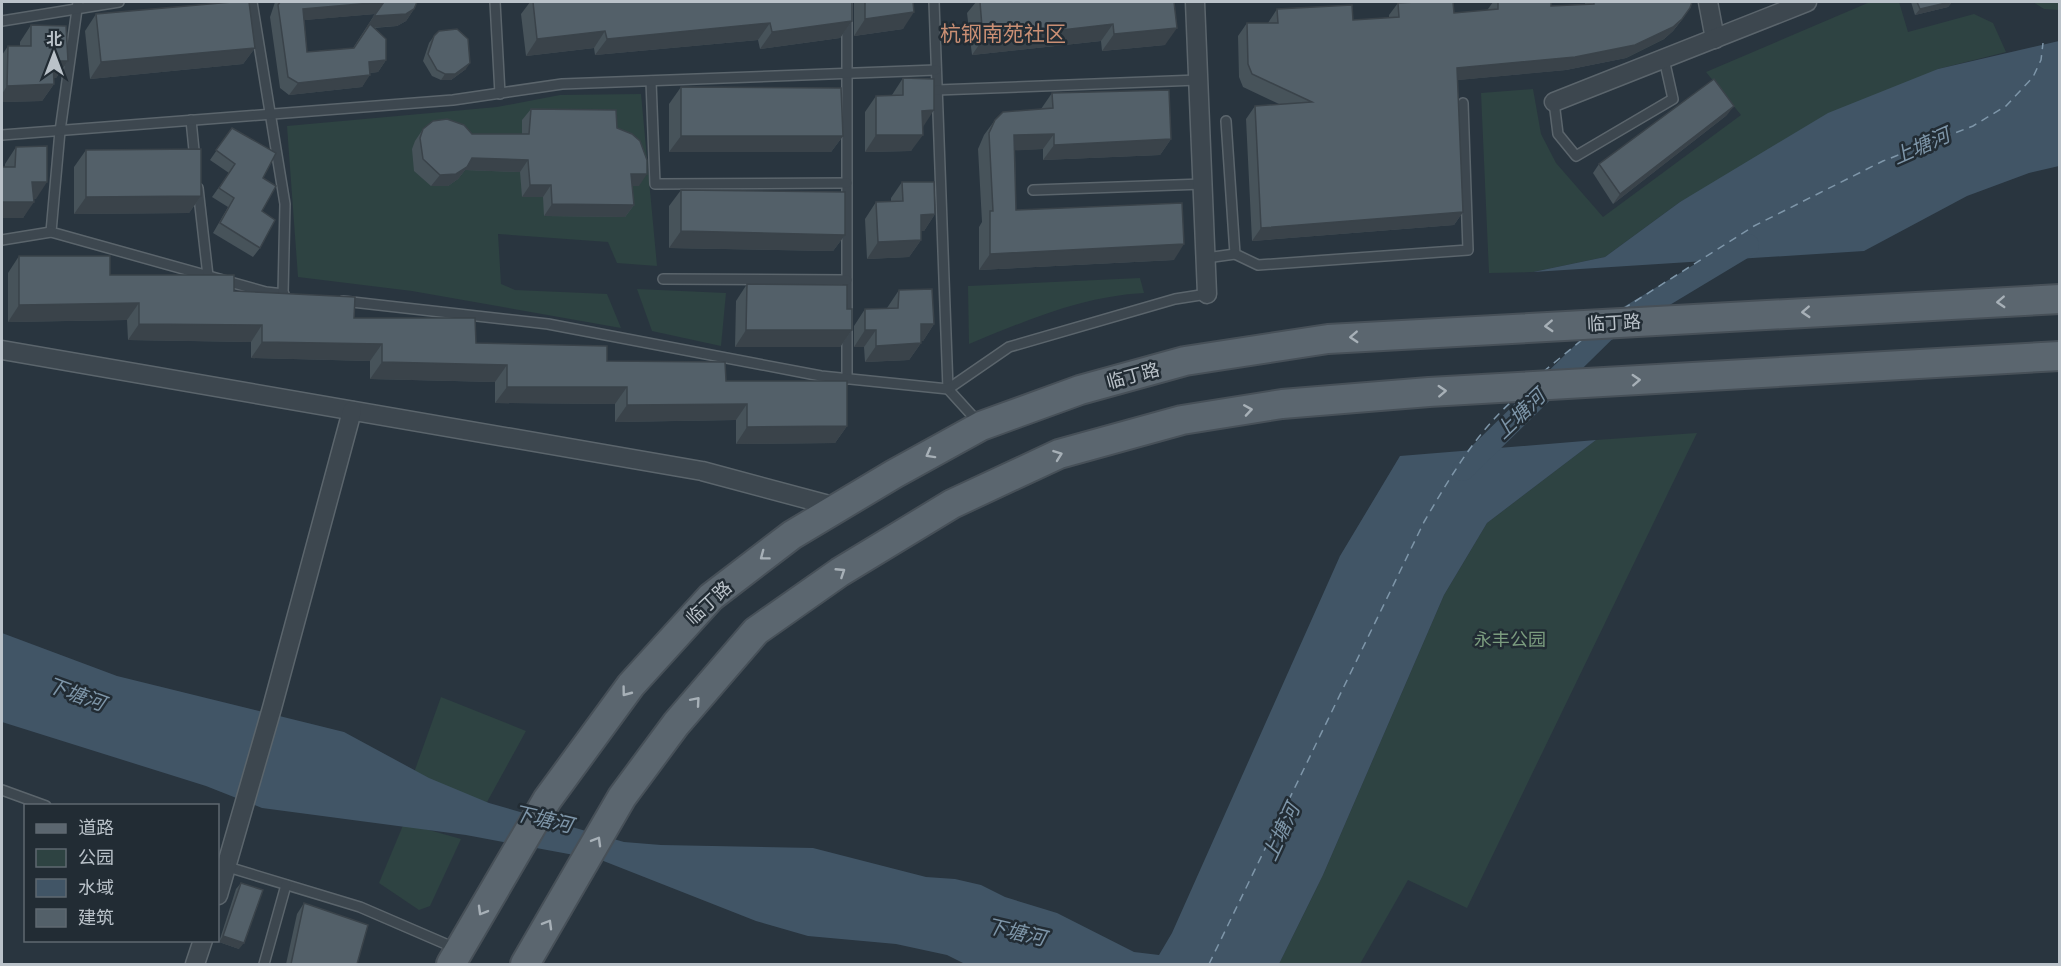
<svg xmlns="http://www.w3.org/2000/svg" width="2061" height="966" font-family="Manrope,'Noto Sans SC',sans-serif">
	<style>
		.green { fill: #2e4342 }
		.water { fill: #415566 }
		.lines { fill: none; stroke-linecap: round; stroke-linejoin: round }
		.canal { stroke: #415566; stroke-width: 22 }
		.ferry { stroke: #7e96a9; stroke-width: 1.5; stroke-dasharray: 8 6; stroke-linecap: butt }
		.lane-casing { stroke: #5b656c; stroke-width: 12 }
		.street-casing { stroke: #5b656c; stroke-width: 21 }
		.primary-casing { stroke: #475058; stroke-width: 32 }
		.lane { stroke: #3d474f; stroke-width: 9 }
		.street { stroke: #3d474f; stroke-width: 18 }
		.primary { stroke: #5b666f; stroke-width: 28 }
		.wall { fill: #47535a; fill-rule: evenodd }
		.shaded-wall { fill: #3a434a }
		.building { fill: #536069; stroke: #3a434a; stroke-width: 1.5 }
		.oneway { stroke: #a7b0b7 }
		.labels { text-anchor: middle; stroke-width: 5; stroke-linejoin: round; paint-order: stroke }
		.street-label { font-size: 18px; fill: #bac2c9; stroke: #222c34 }
		.park-label { font-size: 18px; fill: #7b9c7f; stroke: #222c34 }
		.water-label { font-size: 20px; font-style: italic; fill: #7e96a9; stroke: #222c34 }
		.quarter-label { font-size: 21px; fill: #ca8f74; stroke: #222c34 }
	</style>
	<rect width="100%" height="100%" fill="#29353f"/>
	<g class="green">
		<polygon points="1870,2 1899,2 1908,32 1974,14 1993,23 2006,52 1938,69 1680,202 1605,257 1533,272 1489,273 1481,93 1533,89 1541,134 1556,163 1603,217 1741,115 1706,72"/>
		<polygon points="2033,2 2059,2 2059,10 2044,9"/>
		<polygon points="641,94 657,266 617,263 608,242 498,234 501,284 515,290 607,294 621,328 412,291 298,277 287,126 497,107 560,95"/>
		<path d="M1140 278 1144 293C1082 296 1025 321 969 344L968 286Z"/>
		<polygon points="637,289 726,293 721,346 652,331"/>
		<polygon points="1697,433 1467,908 1408,880 1360,964 1279,964 1323,875 1444,595 1487,523 1596,440"/>
		<polygon points="441,697 526,731 487,802 411,781"/>
		<polygon points="404,823 461,839 430,906 419,910 379,883"/>
	</g>
	<g class="water">
		<polygon points="2059,41 2059,166 2029,173 1967,196 1864,251 1533,272 1605,257 1680,202 1828,113 1938,69"/>
		<polygon points="1596,440 1487,523 1444,595 1323,875 1279,964 965,964 947,955 896,944 808,936 756,921 601,860 466,835 262,808 206,786 2,722 2,633 117,676 344,732 429,778 489,803 624,842 661,845 813,848 926,877 955,879 981,885 1005,897 1057,913 1134,952 1159,955 1172,933 1340,556 1400,456"/>
	</g>
	<g class="lines">
		<polyline class="canal" points="1463,470 1605,331 1748,245"/>
		<g class="ferry">
			<polyline points="1623,309 1754,226 1883,161 1973,126 2006,106 2033,77 2041,60 2043,43"/>
			<polyline points="1543,372 1583,339"/>
			<path d="M1209 964 1424 522C1449 479 1474 436 1511 402"/>
		</g>
		<g class="lane-casing">
			<g id="lane">
				<polyline points="78,2 60,131 51,232 266,292 284,294"/>
				<polyline points="252,2 285,204 283,294"/>
				<polyline points="495,2 500,94"/>
				<polyline points="847,2 847,379"/>
				<polyline points="934,2 948,389 978,422"/>
				<polyline points="2,21 119,2"/>
				<polyline points="651,81 655,184 847,183"/>
				<polyline points="937,90 1198,80"/>
				<polyline points="1554,102 1558,134 1576,156 1673,99 1664,59"/>
				<polyline points="191,120 195,160"/>
				<polyline points="1226,121 1235,254 1258,265 1468,250 1463,103"/>
				<polyline points="2,135 453,100 562,84 936,70"/>
				<polyline points="198,188 208,276"/>
				<polyline points="1033,190 1203,184"/>
				<polyline points="2,240 51,232"/>
				<polyline points="1206,258 1235,254"/>
				<polyline points="663,279 847,280"/>
				<polyline points="343,301 548,324 821,376 948,389 1009,347 1175,299 1207,294"/>
				<polyline points="2,790 46,806"/>
				<polyline points="218,864 360,907 455,948"/>
				<polyline points="264,964 286,885"/>
			</g>
		</g>
		<g class="street-casing">
			<g id="street">
				<polyline points="1195,2 1207,294"/>
				<polyline points="1708,2 1715,39"/>
				<polyline points="1554,102 1807,2"/>
				<polyline points="2,350 702,471 840,508"/>
				<polyline points="218,895 272,708 352,411"/>
				<polyline points="195,964 203,940"/>
			</g>
		</g>
		<g class="primary-casing">
			<g id="primary">
				<polyline points="451,964 547,800 631,685 711,597 792,535 894,474 981,426 1080,390 1185,361 1328,339 2060,299"/>
				<polyline points="525,964 622,797 676,724 756,631 840,572 952,504 1059,454 1182,420 1282,404 1429,392 2060,356"/>
			</g>
		</g>
		<use href="#lane" class="lane"/>
		<use href="#street" class="street"/>
		<use href="#primary" class="primary"/>
	</g>
	<g class="wall">
		<path d="M275 2H420H417L414 9 406 21 397 26 374 28 386 60 378 72 370 73 362 87 289 95 280 88 270 17ZM375 14 353 48 307 52 304 20Z"/>
		<polygon points="530,2 852,2 852,21 840,38 760,49 758,40 595,55 594,48 526,56 521,14"/>
		<polygon points="854,2 913,2 903,29 854,36"/>
		<polygon points="976,2 1174,2 1165,45 1102,51 1101,41 972,55 967,13"/>
		<polygon points="1493,2 1551,6 1585,4 1585,2 1692,2 1690,8 1681,21 1673,31 1664,39 1626,58 1566,70 1457,80 1463,212 1454,225 1252,241 1246,119 1255,106 1279,104 1243,87 1239,77 1238,36 1247,23 1268,23 1277,9 1353,20 1389,18 1389,15 1398,3 1454,13 1489,10 1488,9"/>
		<polygon points="1911,2 1952,2 1948,7 1915,15"/>
		<polygon points="96,14 255,48 243,64 90,79 85,31"/>
		<polygon points="31,25 68,61 56,78 54,78 54,84 42,101 2,102 2,55 8,46 20,46 20,42"/>
		<polygon points="434,36 466,69 451,80 441,80 432,76 423,61 429,43"/>
		<polygon points="903,78 923,127 911,151 865,152 865,112 876,96 892,95"/>
		<polygon points="681,87 843,136 831,152 669,152 669,104"/>
		<polygon points="1052,93 1171,139 1160,155 1043,160 1043,149 1015,150 1016,210 1174,260 979,270 979,227 982,222 978,149 984,135 995,120 1041,109"/>
		<polygon points="531,109 617,128 639,186 632,186 634,205 625,217 544,216 543,197 522,197 520,172 465,170 458,179 448,186 431,186 414,171 412,149 415,141 423,129 472,134 522,134 522,120"/>
		<polygon points="1727,115 1613,204 1593,173 1599,164"/>
		<polygon points="232,128 263,178 260,248 253,257 213,233 228,207 212,197 229,173 210,160"/>
		<polygon points="16,147 36,199 34,199 23,218 2,218 5,164"/>
		<polygon points="86,150 201,196 189,213 74,214 74,167"/>
		<polygon points="902,182 935,214 924,231 921,231 921,240 909,257 867,259 865,219 876,202 891,202 891,198"/>
		<polygon points="681,190 845,235 833,251 669,248 669,206"/>
		<polygon points="19,256 110,275 234,291 354,318 476,343 607,361 726,381 847,426 835,443 736,444 736,420 615,422 615,404 495,403 495,382 370,379 370,361 251,358 251,342 128,340 127,320 8,322 8,273"/>
		<polygon points="747,284 847,309 852,330 840,347 735,347 736,301"/>
		<polygon points="899,290 934,324 923,341 921,341 921,343 909,360 865,362 864,347 854,347 854,326 865,309 887,308"/>
		<polygon points="241,883 239,949 219,942 236,889"/>
		<polygon points="304,903 357,964 286,964 297,914"/>
	</g>
	<g class="shaded-wall">
		<polygon points="384,2 375,14 294,21 303,9"/>
		<polygon points="1950,2 1952,2 1948,7 1915,15 1920,9"/>
		<polygon points="1690,8 1673,31 1664,39 1626,58 1566,70 1448,81 1457,68"/>
		<polygon points="414,9 406,21 397,26 366,28 374,16"/>
		<polygon points="914,12 903,29 854,36 865,19"/>
		<polygon points="852,21 840,38 760,49 772,32"/>
		<polygon points="770,23 758,40 595,55 607,39"/>
		<polygon points="1113,24 1101,41 972,55 983,39"/>
		<polygon points="1177,28 1165,45 1102,51 1114,34"/>
		<polygon points="605,31 594,48 526,56 537,39"/>
		<polygon points="255,48 243,64 90,79 101,62"/>
		<polygon points="386,60 378,72 361,74 369,62"/>
		<polygon points="53,61 68,61 56,78 41,78"/>
		<polygon points="470,63 466,69 451,80 441,80 445,74"/>
		<polygon points="370,75 362,87 289,95 298,83"/>
		<polygon points="54,84 42,101 2,102 2,94 7,86"/>
		<polygon points="1734,106 1727,115 1613,204 1620,194"/>
		<polygon points="934,110 923,127 922,111"/>
		<polygon points="1054,134 1043,149 1004,151 1014,135"/>
		<polygon points="876,135 923,135 911,151 865,152"/>
		<polygon points="681,136 843,136 831,152 669,152"/>
		<polygon points="1171,139 1160,155 1043,160 1054,145"/>
		<polygon points="472,158 528,160 520,172 465,170 458,179 448,186 431,186 440,175"/>
		<polygon points="631,174 647,174 639,186 623,186"/>
		<polygon points="32,182 47,182 36,199 21,199"/>
		<polygon points="530,185 551,185 543,197 522,197"/>
		<polygon points="201,196 189,213 74,214 86,197"/>
		<polygon points="2,202 34,202 23,218 2,218"/>
		<polygon points="552,204 634,205 625,217 544,216"/>
		<polygon points="1463,212 1454,225 1252,241 1261,228"/>
		<polygon points="935,214 924,231 909,232 921,215"/>
		<polygon points="681,231 845,235 833,251 669,248"/>
		<polygon points="921,240 909,257 867,259 878,242"/>
		<polygon points="1184,244 1174,260 979,270 990,254"/>
		<polygon points="139,303 127,320 8,322 19,305"/>
		<polygon points="139,324 262,325 251,342 128,340"/>
		<polygon points="921,324 934,324 923,341 909,341"/>
		<polygon points="746,330 852,330 840,347 735,347"/>
		<polygon points="865,330 876,330 864,347 854,347"/>
		<polygon points="262,342 382,344 370,361 251,358"/>
		<polygon points="921,343 909,360 865,362 876,346"/>
		<polygon points="382,362 507,365 495,382 370,379"/>
		<polygon points="507,387 627,387 615,404 495,403"/>
		<polygon points="747,404 736,420 615,422 627,405"/>
		<polygon points="847,426 835,443 736,444 747,427"/>
		<polygon points="223,936 244,943 239,949 219,942"/>
	</g>
	<g class="building">
		<polygon points="232,2 249,2 255,48 101,62 96,14"/>
		<polygon points="280,2 417,2 414,9 406,14 374,16 384,2 303,9 307,52 354,48 370,24 386,39 386,60 369,62 370,75 298,83 288,77 278,5"/>
		<polygon points="533,2 852,2 852,21 772,32 770,23 607,39 605,31 537,39"/>
		<polygon points="865,2 913,2 914,12 865,19"/>
		<polygon points="980,2 1174,2 1177,28 1114,34 1113,24 983,39"/>
		<polygon points="1416,2 1453,2 1454,13 1498,9 1498,2 1551,2 1551,6 1594,4 1594,2 1692,2 1690,8 1682,19 1673,27 1635,45 1575,57 1457,68 1463,212 1261,228 1255,106 1312,102 1252,74 1248,64 1247,23 1278,23 1277,9 1352,5 1353,20 1399,17 1398,3"/>
		<polygon points="1917,2 1950,2 1920,9"/>
		<polygon points="31,25 66,26 68,61 53,61 54,84 7,86 8,46 31,46"/>
		<polygon points="457,29 468,39 470,63 455,74 445,74 437,70 428,54 434,36 439,31"/>
		<polygon points="903,78 934,79 934,110 922,111 923,135 876,135 876,96 903,95"/>
		<polygon points="1714,79 1734,106 1620,194 1599,164"/>
		<polygon points="681,87 841,88 843,136 681,136"/>
		<polygon points="1169,90 1171,139 1054,145 1054,134 1014,135 1016,210 1182,203 1184,244 990,254 990,211 993,211 989,133 995,120 1003,112 1053,108 1052,93"/>
		<polygon points="531,109 616,110 617,128 632,134 640,141 647,160 647,174 631,174 634,205 552,204 551,185 530,185 528,160 472,158 467,167 456,174 440,175 423,159 420,138 423,129 433,121 447,119 464,125 472,134 529,134"/>
		<polygon points="232,128 276,153 263,178 276,186 262,211 275,220 260,248 220,223 234,198 219,188 235,164 216,150"/>
		<polygon points="47,146 47,182 32,182 34,202 2,202 2,167 15,167 16,147"/>
		<polygon points="201,149 201,196 86,197 86,150"/>
		<polygon points="902,182 934,182 935,214 921,215 921,240 878,242 876,202 903,201"/>
		<polygon points="681,190 845,192 845,235 681,231"/>
		<polygon points="19,256 110,256 110,275 234,275 234,291 355,297 354,318 475,318 476,343 607,346 607,361 725,362 726,381 847,381 847,426 747,427 747,404 627,405 627,387 507,387 507,365 382,362 382,344 262,342 262,325 139,324 139,303 19,305"/>
		<polygon points="747,284 847,285 847,309 852,309 852,330 746,330"/>
		<polygon points="932,289 934,324 921,324 921,343 876,346 876,330 865,330 865,309 898,308 899,290"/>
		<polygon points="241,883 263,890 244,943 223,936"/>
		<polygon points="304,903 368,925 357,964 291,964"/>
	</g>
	<defs><path id="oneway-chevron" d="M-2-3.5L2.5 0L-2 3.5" fill="none" stroke-width="1.6" stroke-linecap="round" stroke-linejoin="round" transform="scale(1.5)"/></defs>
	<g class="oneway">
		<use href="#oneway-chevron" transform="translate(2001 302) rotate(177)"/>
		<use href="#oneway-chevron" transform="translate(1806 312) rotate(177)"/>
		<use href="#oneway-chevron" transform="translate(1549 326) rotate(177)"/>
		<use href="#oneway-chevron" transform="translate(1354 337) rotate(177)"/>
		<use href="#oneway-chevron" transform="translate(1636 380) rotate(-3)"/>
		<use href="#oneway-chevron" transform="translate(1442 391) rotate(-3)"/>
		<use href="#oneway-chevron" transform="translate(1248 410) rotate(-9)"/>
		<use href="#oneway-chevron" transform="translate(930 454) rotate(151)"/>
		<use href="#oneway-chevron" transform="translate(1058 455) rotate(-20)"/>
		<use href="#oneway-chevron" transform="translate(764 556) rotate(143)"/>
		<use href="#oneway-chevron" transform="translate(841 572) rotate(-33)"/>
		<use href="#oneway-chevron" transform="translate(626 692) rotate(127)"/>
		<use href="#oneway-chevron" transform="translate(696 701) rotate(-49)"/>
		<use href="#oneway-chevron" transform="translate(597 841) rotate(-60)"/>
		<use href="#oneway-chevron" transform="translate(482 911) rotate(120)"/>
		<use href="#oneway-chevron" transform="translate(548 924) rotate(-60)"/>
	</g>
	<g class="labels">
		<g class="street-label">
			<text transform="translate(1614 323) rotate(-3)" y="6">临丁路</text>
			<text transform="translate(1133 376) rotate(-15)" y="6">临丁路</text>
			<text transform="translate(709 603) rotate(-43)" y="6">临丁路</text>
		</g>
		<g class="park-label">
			<text x="1510" y="646">永丰公园</text>
		</g>
		<g class="water-label">
			<text transform="translate(1921 146) rotate(-24)" y="7">上塘河</text>
			<text transform="translate(1520 414) rotate(-44)" y="7">上塘河</text>
			<text transform="translate(76 694) rotate(20)" y="7">下塘河</text>
			<text transform="translate(543 819) rotate(13)" y="7">下塘河</text>
			<text transform="translate(1281 832) rotate(-65)" y="7">上塘河</text>
			<text transform="translate(1016 932) rotate(13)" y="7">下塘河</text>
		</g>
		<g class="quarter-label">
			<text x="1003" y="41">杭钢南苑社区</text>
		</g>
	</g>
	<rect width="2061" height="966" fill="none" stroke="#bac2c9" stroke-width="6"/>
	<rect x="24" y="804" width="195" height="138" fill="#222c34" stroke="#5f6870" stroke-width="1.5"/>
	<rect x="36" y="824" width="30" height="9" fill="#5b666f" stroke="#5f6870" stroke-width="1.5"/>
	<text x="78" y="834" font-size="18" fill="#bac2c9">道路</text>
	<rect x="36" y="849" width="30" height="18" fill="#2e4342" stroke="#5f6870" stroke-width="1.5"/>
	<text x="78" y="864" font-size="18" fill="#bac2c9">公园</text>
	<rect x="36" y="879" width="30" height="18" fill="#415566" stroke="#5f6870" stroke-width="1.5"/>
	<text x="78" y="894" font-size="18" fill="#bac2c9">水域</text>
	<rect x="36" y="909" width="30" height="18" fill="#536069" stroke="#5f6870" stroke-width="1.5"/>
	<text x="78" y="924" font-size="18" fill="#bac2c9">建筑</text>
	<g transform="translate(54 54)" stroke="#222c34" stroke-width="4.5" paint-order="stroke">
	<path d="M0-4.5L10 22L0 15L-10 22Z" fill="#bac2c9"/>
	<text y="-9" font-size="16" font-weight="bold" text-anchor="middle" fill="#bac2c9">北</text>
	</g>
</svg>
